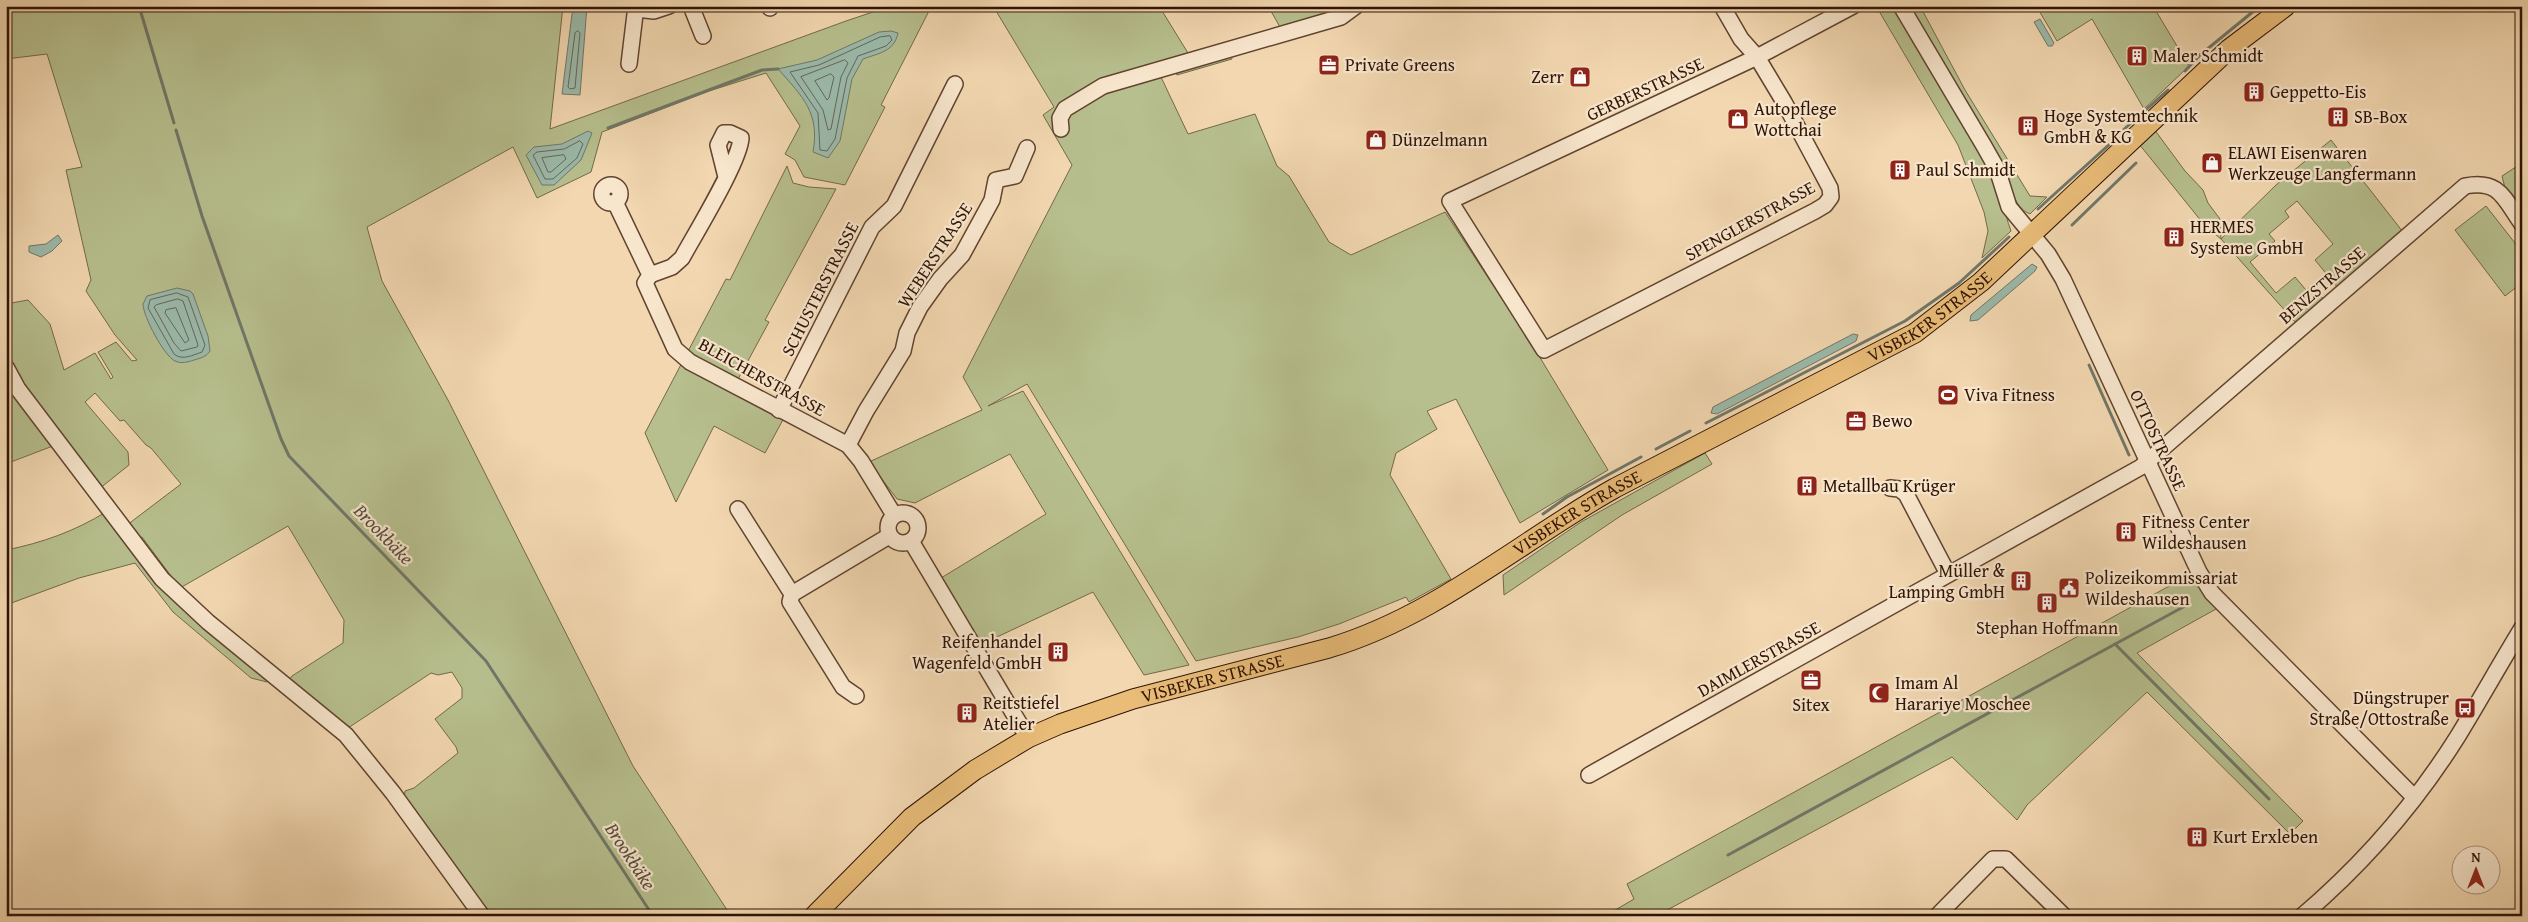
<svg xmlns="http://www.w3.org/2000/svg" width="2528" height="922" font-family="'Gentium Book Plus',serif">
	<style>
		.green { fill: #b7bf8e; stroke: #736949 }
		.water { fill: #9bbaab; stroke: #707768 }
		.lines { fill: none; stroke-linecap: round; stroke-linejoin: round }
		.shore { stroke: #656658; stroke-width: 1 }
		.stream { stroke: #707768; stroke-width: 3 }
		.minor-casing { stroke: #60442f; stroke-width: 18 }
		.major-casing { stroke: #2f1304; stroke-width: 21 }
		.minor { stroke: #f7e5cc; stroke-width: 15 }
		.major { stroke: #e9bc78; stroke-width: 19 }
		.labels { text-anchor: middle; stroke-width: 4.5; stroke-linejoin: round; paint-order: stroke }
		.poi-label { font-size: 18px; fill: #2f1304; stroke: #f7e5cc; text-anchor: start }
		.street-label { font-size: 18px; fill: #2f1304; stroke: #f7e5cc }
		.water-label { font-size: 19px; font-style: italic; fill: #554d3e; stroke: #f7e5cc }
	</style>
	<rect width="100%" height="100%" fill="#f2d7b0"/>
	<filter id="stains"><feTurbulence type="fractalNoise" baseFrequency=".004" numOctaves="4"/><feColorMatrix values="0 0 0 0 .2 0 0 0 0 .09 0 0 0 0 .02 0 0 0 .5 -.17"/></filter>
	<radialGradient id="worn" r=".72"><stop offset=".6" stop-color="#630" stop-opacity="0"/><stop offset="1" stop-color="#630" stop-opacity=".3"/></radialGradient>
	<g class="green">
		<polygon points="6,6 563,6 550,129 846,21 891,6 925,6 928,13 881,105 885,107 845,185 804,177 795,160 785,154 800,126 766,73 709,91 602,132 591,172 537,198 513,147 367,227 382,281 448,400 633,766 731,916 487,916 404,799 405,791 414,788 458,753 456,747 435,719 462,698 462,688 452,672 438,675 431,673 345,730 288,681 292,676 343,643 344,620 288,526 180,588 142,537 137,540 127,525 181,484 151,448 146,445 124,420 120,421 95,393 85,402 128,452 129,465 99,489 21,388 6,356 6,304 28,300 50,324 64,370 95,353 111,379 113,377 98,352 116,342 132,361 137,360 115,335 86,291 91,280 66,170 82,167 47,54 6,59"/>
		<polygon points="993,6 1159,6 1188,53 1280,27 1268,6 1326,6 1332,27 1231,55 1232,59 1177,75 1175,72 1161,77 1188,134 1255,114 1277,166 1289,176 1329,242 1351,255 1445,212 1533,346 1608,470 1520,523 1456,399 1427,411 1437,429 1396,453 1390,475 1451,579 1409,602 1406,597 1339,624 1298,637 1196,661 1027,384 988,406 1023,391 1189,665 1144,675 1093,592 982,644 941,578 1046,514 1010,454 915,503 897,499 869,462 982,410 963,377 1072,165 1043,115 1054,107"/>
		<path d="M1876 6H1892C1926 60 1963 113 1992 169 2000 185 2004 213 2011 231L1982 258 1988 231 1984 212 1958 145Z"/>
		<path d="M1908 6H1920L1965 90 2030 196 2047 197 2030 214C2012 207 2010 181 2002 165 1973 111 1939 59 1908 6Z"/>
		<polygon points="2043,6 2153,6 2189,66 2144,109 2092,19 2057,41 2038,9"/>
		<polygon points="2154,129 2185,171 2203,190 2208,203 2220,219 2221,239 2276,185 2331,140 2403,232 2338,288 2315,260 2333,244 2297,201 2285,211 2289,217 2269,234 2275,241 2250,262 2276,293 2295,277 2306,290 2312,286 2325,301 2297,324 2221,239 2206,227 2139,144"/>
		<polygon points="2522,163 2522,208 2505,188 2502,176"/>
		<polygon points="787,166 793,183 809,187 836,189 765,320 769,322 737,381 785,416 765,453 714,426 676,502 645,433 726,279 730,280"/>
		<polygon points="2486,206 2522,252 2522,283 2505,296 2455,230"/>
		<polygon points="15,391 58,444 11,462 6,450 6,392"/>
		<polygon points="1705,453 1712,464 1622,515 1504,595 1503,575 1581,522"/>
		<path d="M106 512 268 676 267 682 251 678 173 612 135 563 79 578 6 605V550C42 543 75 531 106 512Z"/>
		<polygon points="2193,573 2216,609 2137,653 2303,821 2290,834 2147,692 2027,805 2017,820 1952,757 1656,916 1605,916 1634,899 1627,884"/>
	</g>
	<g class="water">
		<polygon points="573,6 587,6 580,95 562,94"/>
		<polygon points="2040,19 2054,43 2052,46 2048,46 2034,22"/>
		<path d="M891 31 898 33C894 52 879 53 863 59L852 79 840 141 828 158 813 152C820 113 803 97 778 69L817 60 879 32Z"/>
		<polygon points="588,131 592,133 581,160 554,185 542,185 526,155 534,147 562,144"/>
		<polygon points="58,235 62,241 52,251 41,257 29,252 29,246 46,244"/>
		<polygon points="2032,264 2037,267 2035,271 1978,320 1970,321 1971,315"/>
		<path d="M177 288 190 291 193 294 208 336 210 351C206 357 201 358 194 360 188 362 181 364 175 361 164 356 143 316 143 304L147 296Z"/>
		<polygon points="1853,334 1858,335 1856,341 1717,414 1711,413 1713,407"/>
	</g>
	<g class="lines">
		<g class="shore">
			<polygon points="578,31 580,33 575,88 570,89 568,87 575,33"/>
			<polygon points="890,36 892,40 886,46 858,56 847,78 835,139 827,151 820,150 818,113 790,72 819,65 880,37"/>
			<polygon points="845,60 848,63 841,77 831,129 828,130 823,110 801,77"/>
			<polygon points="831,74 834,77 829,98 827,100 815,81"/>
			<polygon points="580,141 583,144 577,158 553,179 545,179 533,155 537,152 564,149"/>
			<polygon points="564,155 566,159 551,172 548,172 542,158"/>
			<path d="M177 293 188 297 205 345 202 352C193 355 182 361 174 354L148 308 150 300Z"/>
			<polygon points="178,299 183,301 198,345 197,347 181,351 174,343 154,307 156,305"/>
			<polygon points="176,308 189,340 185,343 165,313 166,310"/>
		</g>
		<g class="stream">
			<polyline points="139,6 174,123"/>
			<polyline points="2185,71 2200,55 2255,10"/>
			<polyline points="608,128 762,70 778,69"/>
			<polyline points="176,130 202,216 281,439 289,456 486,661 653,916"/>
			<polyline points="2121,132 2168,90"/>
			<polyline points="2038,209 2112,142"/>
			<polyline points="2072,225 2136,163"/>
			<polyline points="2089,365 2129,455"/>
			<polyline points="1706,423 1905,321 1959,283 2009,237"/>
			<polyline points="1656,449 1690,431"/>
			<polyline points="1543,514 1567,497 1641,457"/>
			<polyline points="2115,644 2269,799"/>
			<polyline points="1728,855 2185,606"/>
		</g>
		<g class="minor-casing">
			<g id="minor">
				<polyline points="691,6 703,36"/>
				<polyline points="770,6 770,8"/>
				<polyline points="1722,6 1741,39 1757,57 1784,102 1830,188 1831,197 1825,205 1815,211 1544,350 1450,201 1757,57 1853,6"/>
				<polyline points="1901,6 1984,146 1997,169 2009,207 2048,254 2063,279 2199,572 2212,593 2414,797"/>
				<polyline points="636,9 654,11 669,6"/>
				<polyline points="629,64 636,6"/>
				<polyline points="1061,129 1060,118 1065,109 1103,86 1341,17 1356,6"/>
				<circle cx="611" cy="194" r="9"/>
				<polyline points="615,202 650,275 645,283 675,349 690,362 848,445 861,461 894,515"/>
				<path d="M650 275 672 267 682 258C695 234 740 161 741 138L730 133H724L718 145 726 177"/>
				<polyline points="6,367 18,389 162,579 208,622 346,735 393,793 482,916"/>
				<polyline points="779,410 872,227 894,206 955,84"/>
				<polyline points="848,445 866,411 903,351 907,333 920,307 940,279 962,255 992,200 996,180 1015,176 1027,148"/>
				<polyline points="1890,488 1899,489 1906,494 1948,574"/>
				<polyline points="738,509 792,594 790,602 843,687 856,696"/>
				<circle cx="903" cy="528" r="15"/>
				<polyline points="911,541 1028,738"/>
				<polyline points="792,594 889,536"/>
				<path d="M1589 775 2141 467 2465 186C2500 179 2504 199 2522 224"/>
				<polyline points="1937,916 1993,859 2006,859 2064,916"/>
				<path d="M2302 916C2362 865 2416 803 2458 736 2480 700 2500 664 2522 628"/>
			</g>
		</g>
		<g class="major-casing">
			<g id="major">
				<path id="s1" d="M814 916 912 817 975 770 1028 738 1060 724 1133 699 1329 648C1436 616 1519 542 1615 488L1915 333 1981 282 2229 49 2286 6"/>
			</g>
		</g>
		<use href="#minor" class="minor"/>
		<use href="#major" class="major"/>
	</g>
	<defs>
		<g id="building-square" transform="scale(1.125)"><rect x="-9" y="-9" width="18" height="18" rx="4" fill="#8f2418" stroke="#f7e5cc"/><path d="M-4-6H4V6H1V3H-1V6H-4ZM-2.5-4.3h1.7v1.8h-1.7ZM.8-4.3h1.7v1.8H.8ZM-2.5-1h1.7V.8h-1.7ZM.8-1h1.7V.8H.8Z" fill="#fff"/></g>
		<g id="office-square" transform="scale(1.125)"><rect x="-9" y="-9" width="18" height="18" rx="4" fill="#8f2418" stroke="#f7e5cc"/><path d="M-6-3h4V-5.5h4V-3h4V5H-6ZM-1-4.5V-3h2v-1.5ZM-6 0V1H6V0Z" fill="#fff"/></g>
		<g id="shop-square" transform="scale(1.125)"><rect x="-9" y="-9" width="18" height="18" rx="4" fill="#8f2418" stroke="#f7e5cc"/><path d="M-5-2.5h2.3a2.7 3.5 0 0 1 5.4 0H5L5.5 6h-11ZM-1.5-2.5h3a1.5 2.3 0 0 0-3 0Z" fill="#fff"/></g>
		<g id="stadium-square" transform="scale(1.125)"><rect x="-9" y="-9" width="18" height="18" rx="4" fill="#8f2418" stroke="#f7e5cc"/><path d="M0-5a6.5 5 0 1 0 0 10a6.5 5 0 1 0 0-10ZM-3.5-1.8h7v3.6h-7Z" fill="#fff"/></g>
		<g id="civic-square" transform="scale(1.125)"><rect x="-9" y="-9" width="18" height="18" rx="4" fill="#8f2418" stroke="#f7e5cc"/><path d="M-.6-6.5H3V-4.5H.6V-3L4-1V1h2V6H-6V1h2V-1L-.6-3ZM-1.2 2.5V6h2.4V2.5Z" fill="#fff"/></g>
		<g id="mosque-square" transform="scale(1.125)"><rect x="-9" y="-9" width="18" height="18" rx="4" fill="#8f2418" stroke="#f7e5cc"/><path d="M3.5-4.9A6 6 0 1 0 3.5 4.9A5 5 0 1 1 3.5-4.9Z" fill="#fff"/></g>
		<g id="bus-square" transform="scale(1.125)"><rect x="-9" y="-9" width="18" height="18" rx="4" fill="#8f2418" stroke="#f7e5cc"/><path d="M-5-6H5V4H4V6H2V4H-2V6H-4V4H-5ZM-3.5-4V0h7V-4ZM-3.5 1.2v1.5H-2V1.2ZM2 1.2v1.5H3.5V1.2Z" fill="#fff"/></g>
	</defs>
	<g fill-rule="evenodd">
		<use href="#building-square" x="2137" y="56"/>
		<use href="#office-square" x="1329" y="65"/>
		<use href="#shop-square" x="1580" y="77"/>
		<use href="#building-square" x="2254" y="92"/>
		<use href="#building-square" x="2338" y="117"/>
		<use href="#shop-square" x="1738" y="119"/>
		<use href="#building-square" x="2028" y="126"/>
		<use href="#shop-square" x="1376" y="140"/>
		<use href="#shop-square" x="2212" y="163"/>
		<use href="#building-square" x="1900" y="170"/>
		<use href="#building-square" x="2174" y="237"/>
		<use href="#stadium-square" x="1948" y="395"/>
		<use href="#office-square" x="1856" y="421"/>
		<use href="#building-square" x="1807" y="486"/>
		<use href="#building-square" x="2126" y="532"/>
		<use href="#building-square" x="2021" y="581"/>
		<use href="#civic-square" x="2069" y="588"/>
		<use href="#building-square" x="2047" y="603"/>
		<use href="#building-square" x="1058" y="652"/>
		<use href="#office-square" x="1811" y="680"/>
		<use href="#mosque-square" x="1879" y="693"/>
		<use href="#bus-square" x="2465" y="708"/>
		<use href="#building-square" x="967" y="713"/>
		<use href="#building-square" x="2197" y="837"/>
	</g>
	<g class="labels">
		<g class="poi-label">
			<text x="2153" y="62">Maler Schmidt</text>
			<text x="1345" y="71">Private Greens</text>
			<text x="1564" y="83" text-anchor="end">Zerr</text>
			<text x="2270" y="98">Geppetto-Eis</text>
			<text x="1754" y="115">Autopflege<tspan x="1754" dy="21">Wottchai</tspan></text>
			<text x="2044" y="122">Hoge Systemtechnik<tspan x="2044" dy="21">GmbH &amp; KG</tspan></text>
			<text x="2354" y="123">SB-Box</text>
			<text x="1392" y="146">Dünzelmann</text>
			<text x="2228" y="159">ELAWI Eisenwaren<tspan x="2228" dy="21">Werkzeuge Langfermann</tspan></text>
			<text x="1916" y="176">Paul Schmidt</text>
			<text x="2190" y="233">HERMES<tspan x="2190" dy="21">Systeme GmbH</tspan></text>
			<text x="1964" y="401">Viva Fitness</text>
			<text x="1872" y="427">Bewo</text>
			<text x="1823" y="492">Metallbau Krüger</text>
			<text x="2142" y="528">Fitness Center<tspan x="2142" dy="21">Wildeshausen</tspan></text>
			<text x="2005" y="577" text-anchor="end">Müller &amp;<tspan x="2005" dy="21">Lamping GmbH</tspan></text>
			<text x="2085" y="584">Polizeikommissariat<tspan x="2085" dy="21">Wildeshausen</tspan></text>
			<text x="2047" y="634" text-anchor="middle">Stephan Hoffmann</text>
			<text x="1042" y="648" text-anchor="end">Reifenhandel<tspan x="1042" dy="21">Wagenfeld GmbH</tspan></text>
			<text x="1895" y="689">Imam Al<tspan x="1895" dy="21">Harariye Moschee</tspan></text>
			<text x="2449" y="704" text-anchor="end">Düngstruper<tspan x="2449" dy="21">Straße/Ottostraße</tspan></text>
			<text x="983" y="709">Reitstiefel<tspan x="983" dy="21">Atelier</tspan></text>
			<text x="1811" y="711" text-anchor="middle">Sitex</text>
			<text x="2213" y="843">Kurt Erxleben</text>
		</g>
		<g class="street-label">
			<text transform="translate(1645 89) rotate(-25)" y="6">GERBERSTRASSE</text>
			<text transform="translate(1750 221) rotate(-29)" y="6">SPENGLERSTRASSE</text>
			<text transform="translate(935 255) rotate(-57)" y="6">WEBERSTRASSE</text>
			<text transform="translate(2322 285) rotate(-41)" y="6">BENZSTRASSE</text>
			<text transform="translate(820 289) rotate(-63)" y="6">SCHUSTERSTRASSE</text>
			<text dy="6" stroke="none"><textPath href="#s1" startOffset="1282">VISBEKER STRASSE</textPath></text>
			<text transform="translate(762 377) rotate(29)" y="6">BLEICHERSTRASSE</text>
			<text transform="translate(2158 440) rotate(65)" y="6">OTTOSTRASSE</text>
			<text dy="6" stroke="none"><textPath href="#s1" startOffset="878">VISBEKER STRASSE</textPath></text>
			<text transform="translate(1759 659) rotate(-29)" y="6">DAIMLERSTRASSE</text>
			<text dy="6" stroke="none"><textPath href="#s1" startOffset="474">VISBEKER STRASSE</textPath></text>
		</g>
		<g class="water-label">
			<text transform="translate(384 534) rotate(46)" y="7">Brookbäke</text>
			<text transform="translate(631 856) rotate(57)" y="7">Brookbäke</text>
		</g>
	</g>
	<rect width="2528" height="922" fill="none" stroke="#f2d7b0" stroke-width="25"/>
	<rect x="8" y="8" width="2513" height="907" fill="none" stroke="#2f1304" stroke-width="2.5"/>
	<rect x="12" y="12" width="2503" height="897" fill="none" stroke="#2f1304"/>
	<g transform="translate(2476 870)"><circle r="24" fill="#f7e5cc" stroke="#a7917c"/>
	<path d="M0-4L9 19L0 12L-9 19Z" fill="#8f2418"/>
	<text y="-8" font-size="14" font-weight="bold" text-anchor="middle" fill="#2f1304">N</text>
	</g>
	<rect width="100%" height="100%" filter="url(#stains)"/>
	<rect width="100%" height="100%" fill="url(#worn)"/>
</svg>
